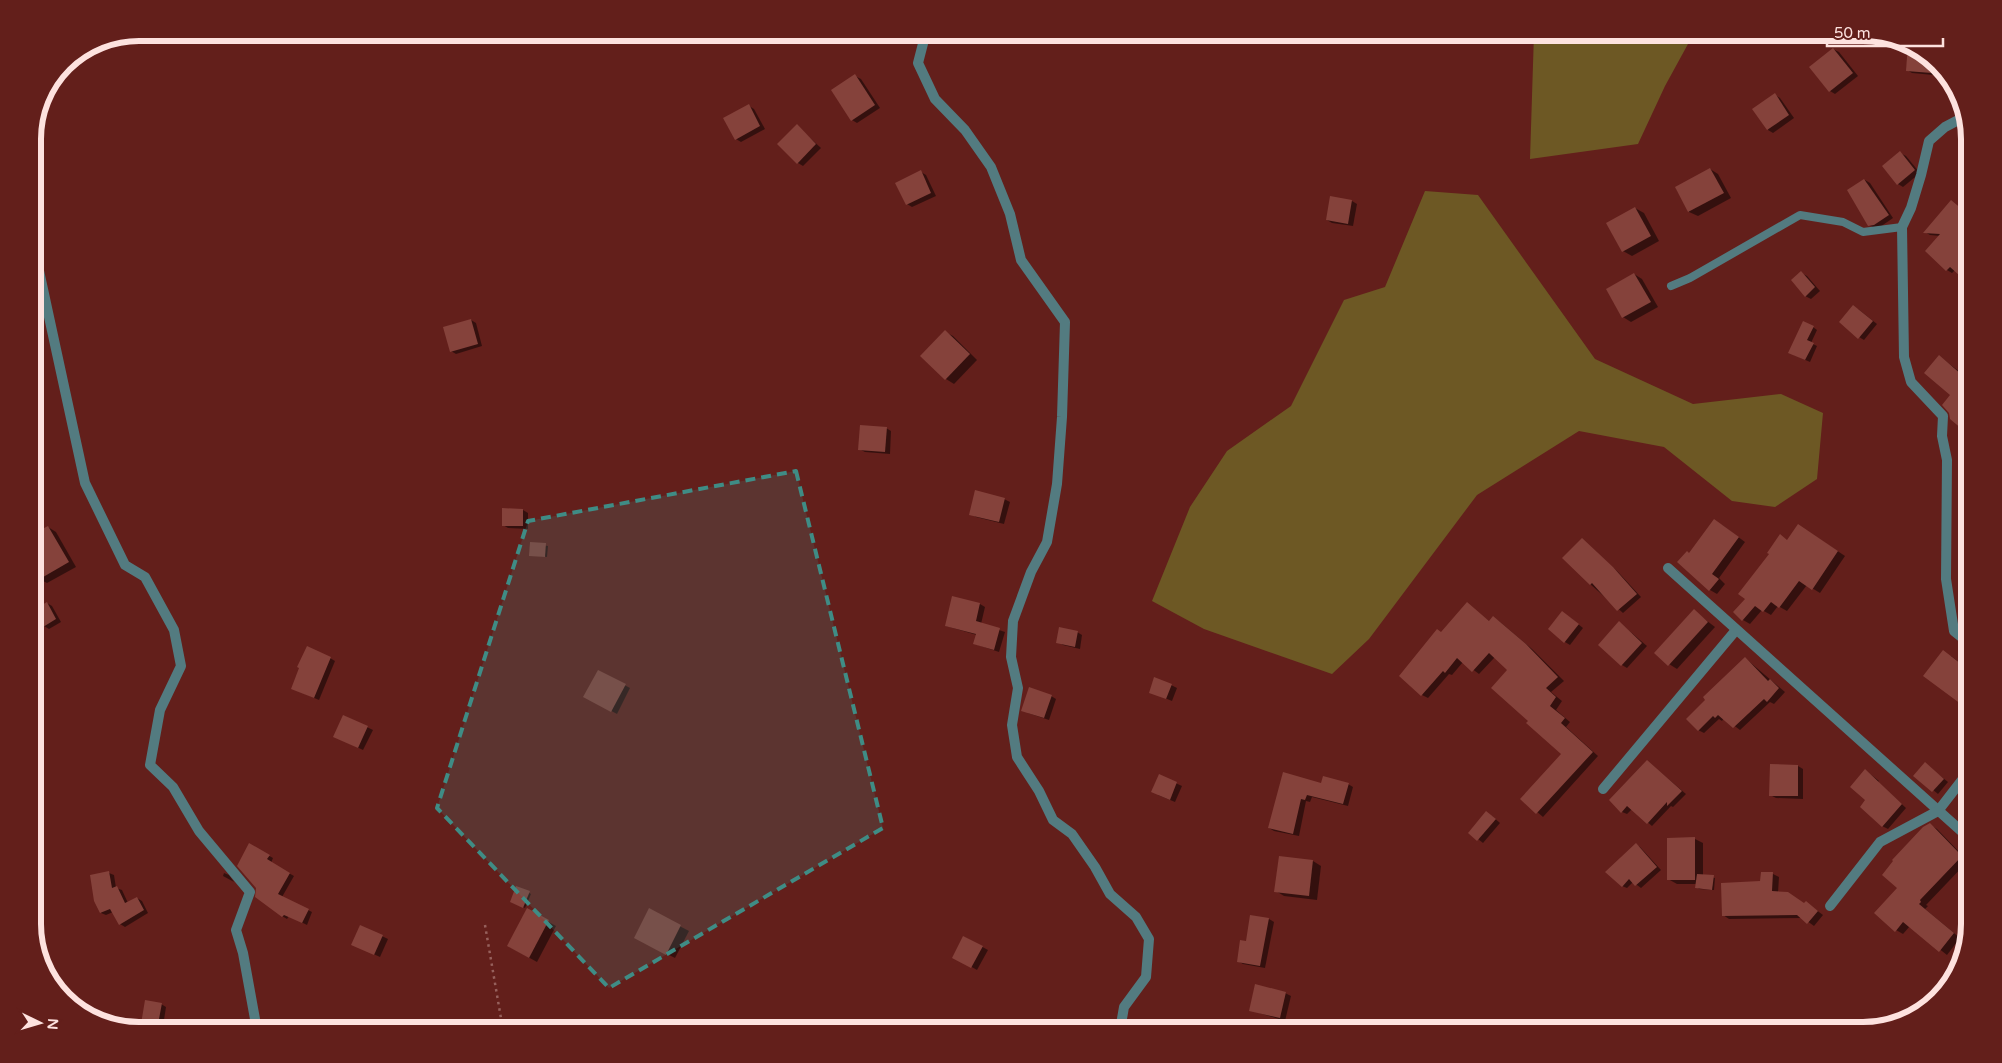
<svg xmlns="http://www.w3.org/2000/svg" width="2002" height="1063" font-family="'Varela Round',sans-serif">
	<style>
		.green { fill: #6d5824 }
		.shadow { fill: #0007 }
		.building { fill: #85423b }
		.lines { fill: none; stroke-linecap: round; stroke-linejoin: round }
		.path { stroke: #96605c; stroke-width: 2.5; stroke-dasharray: 2.5 4; stroke-linecap: butt }
		.lane { stroke: #537b80; stroke-width: 8 }
		.street { stroke: #537b80; stroke-width: 10 }
		.marked { fill: #3f8c85; fill-opacity: 0.2; stroke: #3f8c85; stroke-width: 4; stroke-dasharray: 10 6; stroke-linejoin: round }
		.rim { fill: none; stroke: #fde2df; stroke-width: 6 }
	</style>
	<rect width="100%" height="100%" fill="#631f1b"/>
	<g class="green">
		<polygon points="1534,33 1534,32 1694,33 1665,86 1638,144 1530,159"/>
		<polygon points="1425,191 1478,195 1595,359 1693,404 1781,394 1823,413 1817,479 1775,507 1732,501 1664,447 1579,431 1477,495 1369,639 1332,674 1204,629 1152,601 1190,507 1227,451 1291,406 1344,300 1385,287"/>
	</g>
	<g class="shadow">
		<polygon points="1909,43 1944,74 1944,76 1912,73 1907,70"/>
		<polygon points="1833,49 1839,52 1858,76 1835,94 1830,91 1811,68"/>
		<polygon points="855,76 861,79 880,108 857,123 852,120"/>
		<polygon points="1775,95 1780,98 1794,118 1773,133 1768,130"/>
		<polygon points="749,106 754,109 765,129 741,142 736,139"/>
		<polygon points="797,126 821,148 803,166 798,163"/>
		<polygon points="1900,153 1906,156 1920,173 1903,187 1898,184"/>
		<polygon points="1710,169 1718,174 1731,198 1698,216 1689,212 1676,188"/>
		<polygon points="921,172 926,175 936,196 912,207 907,204"/>
		<polygon points="1865,180 1870,183 1893,218 1880,227 1875,228 1869,225"/>
		<polygon points="1352,201 1357,204 1353,226 1332,223 1327,220"/>
		<polygon points="1951,201 1969,215 1969,283 1955,270 1952,273 1947,270 1940,236 1930,235 1925,232"/>
		<polygon points="1635,208 1644,213 1659,241 1632,256 1623,251 1608,224"/>
		<polygon points="1801,273 1807,276 1820,291 1811,299 1805,296"/>
		<polygon points="1634,274 1642,279 1658,307 1631,322 1623,317 1607,289"/>
		<polygon points="1858,309 1877,324 1864,340 1859,337"/>
		<polygon points="471,320 476,323 482,346 456,354 451,351"/>
		<polygon points="1813,327 1817,330 1811,343 1817,346 1810,362 1794,355"/>
		<polygon points="945,332 953,336 977,360 954,384 946,379 922,356"/>
		<polygon points="1939,356 1969,379 1969,440 1960,433 1963,429"/>
		<polygon points="886,428 891,431 890,454 865,452 859,449"/>
		<polygon points="1004,499 1010,502 1004,524 976,517 971,514"/>
		<polygon points="523,510 528,513 528,529 508,528 503,525"/>
		<polygon points="1969,515 1969,537 1959,530"/>
		<polygon points="1722,525 1745,542 1719,578 1725,584 1717,594 1710,590 1690,555"/>
		<polygon points="48,527 56,532 76,567 47,583 39,579 33,568 33,536"/>
		<polygon points="1806,530 1845,556 1820,593 1807,585 1787,611 1778,606 1771,615 1762,610 1750,624 1743,620 1747,599 1788,541"/>
		<polygon points="1582,539 1618,572 1641,597 1623,613 1590,584"/>
		<polygon points="531,543 548,546 547,557 530,555"/>
		<polygon points="47,603 52,606 61,622 49,629 44,626"/>
		<polygon points="980,604 985,607 981,624 1005,632 999,652 975,644 977,635 946,626"/>
		<polygon points="1467,604 1490,622 1494,618 1500,622 1532,649 1564,681 1551,692 1562,701 1556,710 1570,722 1566,727 1598,756 1543,817 1522,799 1563,753 1530,721 1508,670 1495,657 1479,674 1463,662 1452,675 1449,674 1428,698 1422,695 1442,633"/>
		<polygon points="1694,611 1715,627 1677,669 1669,664"/>
		<polygon points="1568,616 1583,628 1570,645 1565,642"/>
		<polygon points="1620,623 1647,646 1627,668 1622,665"/>
		<polygon points="1077,632 1082,635 1080,649 1063,645 1058,642"/>
		<polygon points="1951,656 1969,670 1969,708 1925,676"/>
		<polygon points="330,658 335,661 319,700 298,691"/>
		<polygon points="1745,658 1785,692 1774,704 1770,702 1740,730 1724,718 1722,721 1719,719 1704,733 1698,730 1707,700"/>
		<polygon points="598,671 630,688 617,714 585,697"/>
		<polygon points="1171,685 1177,688 1172,701 1150,692"/>
		<polygon points="1051,696 1056,699 1049,720 1028,713"/>
		<polygon points="344,716 373,730 363,750 340,739"/>
		<polygon points="1647,761 1686,794 1673,807 1671,806 1652,826 1632,809 1627,814 1622,812"/>
		<polygon points="1925,764 1948,782 1938,794 1915,775"/>
		<polygon points="1798,766 1803,769 1803,799 1776,798 1770,795"/>
		<polygon points="1865,770 1879,781 1878,782 1906,808 1888,829 1882,826 1867,800"/>
		<polygon points="1283,774 1322,785 1348,784 1353,787 1348,806 1312,797 1310,802 1306,801 1299,836 1274,831 1269,828"/>
		<polygon points="1160,776 1182,786 1175,802 1158,795"/>
		<polygon points="1492,816 1500,823 1483,843 1469,832"/>
		<polygon points="1930,825 1937,829 1968,861 1926,905 1928,906 1925,909 1960,938 1947,955 1910,926 1903,934 1896,930 1898,888"/>
		<polygon points="1695,839 1703,843 1703,875 1715,878 1714,890 1699,889 1697,887 1697,884 1677,884 1668,879"/>
		<polygon points="250,845 273,858 271,863 294,876 282,897 312,912 307,925 289,916 287,919 282,916 257,888"/>
		<polygon points="1636,845 1640,847 1661,870 1641,888 1633,882 1627,888 1622,886"/>
		<polygon points="1313,861 1321,866 1317,900 1284,896 1276,891"/>
		<polygon points="109,873 114,875 116,888 122,890 128,903 137,898 142,901 148,913 125,927 120,924 113,912 106,915 101,913"/>
		<polygon points="224,873 229,875 234,882 223,876"/>
		<polygon points="1762,873 1773,874 1779,877 1778,893 1805,904 1807,903 1823,915 1814,926 1803,918 1729,919 1723,915 1761,883"/>
		<polygon points="529,893 531,894 525,908 513,903"/>
		<polygon points="527,910 556,926 537,962 508,946"/>
		<polygon points="649,910 689,931 675,958 643,942"/>
		<polygon points="1269,919 1274,922 1265,968 1243,964 1238,961 1247,943"/>
		<polygon points="361,926 388,939 380,957 358,947"/>
		<polygon points="964,937 988,950 977,970 954,957"/>
		<polygon points="1285,993 1291,996 1285,1021 1250,1010"/>
		<polygon points="146,1002 161,1004 166,1007 164,1020 207,1022 212,1025 212,1030 141,1030"/>
	</g>
	<g class="building">
		<polygon points="1908,43 1910,44 1945,74 1906,71"/>
		<polygon points="1833,48 1853,73 1829,92 1809,67"/>
		<polygon points="855,74 875,105 851,121 831,90"/>
		<polygon points="1775,93 1789,115 1767,130 1752,109"/>
		<polygon points="749,104 760,126 735,140 723,118"/>
		<polygon points="797,124 816,144 797,164 777,144"/>
		<polygon points="1900,151 1915,170 1897,185 1882,166"/>
		<polygon points="1710,168 1724,193 1688,212 1675,187"/>
		<polygon points="921,170 931,193 906,205 895,183"/>
		<polygon points="1864,179 1889,215 1874,225 1868,226 1847,190"/>
		<polygon points="1330,196 1352,200 1348,224 1326,220"/>
		<polygon points="1951,200 1969,215 1969,284 1950,267 1946,271 1925,251 1940,234 1923,233"/>
		<polygon points="1635,207 1651,236 1622,252 1606,223"/>
		<polygon points="1801,271 1815,287 1805,297 1791,280"/>
		<polygon points="1634,273 1651,302 1622,318 1606,289"/>
		<polygon points="1853,305 1873,321 1858,339 1839,322"/>
		<polygon points="471,319 478,344 450,352 443,327"/>
		<polygon points="1803,321 1814,326 1807,340 1814,343 1805,360 1788,353"/>
		<polygon points="945,330 970,354 945,380 920,356"/>
		<polygon points="1939,355 1969,381 1969,435 1950,419 1949,413 1942,405 1950,395 1924,373"/>
		<polygon points="860,425 887,427 885,452 858,450"/>
		<polygon points="975,490 1005,498 999,522 969,515"/>
		<polygon points="502,508 523,509 523,526 502,526"/>
		<polygon points="1714,519 1739,537 1712,574 1719,579 1709,591 1677,562 1687,551 1689,553"/>
		<polygon points="1798,524 1838,551 1812,590 1799,581 1779,608 1771,602 1763,612 1755,606 1742,621 1733,612 1745,599 1738,594 1769,554 1767,553 1780,534 1787,540"/>
		<polygon points="48,526 69,562 38,580 33,570 33,534"/>
		<polygon points="1582,538 1613,567 1637,594 1617,611 1592,583 1590,585 1562,558"/>
		<polygon points="530,542 546,543 545,557 529,556"/>
		<polygon points="952,596 980,603 976,621 1000,628 994,650 973,644 976,634 945,626"/>
		<polygon points="47,602 56,619 43,627 33,610"/>
		<polygon points="1467,602 1489,621 1493,616 1526,644 1558,677 1546,688 1556,697 1550,706 1565,718 1561,723 1593,752 1536,814 1520,799 1561,754 1526,723 1528,721 1491,688 1507,670 1489,653 1472,672 1457,658 1445,673 1443,671 1421,696 1399,676 1437,629 1441,632"/>
		<polygon points="1694,609 1708,622 1668,666 1654,653"/>
		<polygon points="1562,611 1579,624 1564,643 1548,629"/>
		<polygon points="1619,621 1642,643 1621,666 1598,645"/>
		<polygon points="1059,627 1078,631 1075,647 1056,643"/>
		<polygon points="307,646 331,657 314,698 291,689 299,668 297,667"/>
		<polygon points="1943,650 1969,670 1969,678 1961,689 1969,696 1969,710 1923,676"/>
		<polygon points="1745,657 1768,681 1770,679 1779,688 1767,702 1764,699 1733,728 1718,715 1715,718 1713,716 1698,731 1686,719 1705,700 1703,697"/>
		<polygon points="598,670 626,684 611,712 583,697"/>
		<polygon points="1154,677 1172,684 1166,699 1149,693"/>
		<polygon points="1029,687 1052,695 1044,718 1021,711"/>
		<polygon points="343,715 368,726 358,748 333,737"/>
		<polygon points="1647,760 1682,791 1667,806 1667,802 1647,824 1627,806 1621,813 1609,800"/>
		<polygon points="1925,762 1944,779 1932,792 1913,776"/>
		<polygon points="1770,764 1798,765 1798,796 1769,796"/>
		<polygon points="1865,769 1902,804 1882,827 1860,807 1865,800 1850,787"/>
		<polygon points="1283,772 1321,783 1323,776 1349,783 1343,804 1307,795 1305,800 1301,799 1293,834 1268,828"/>
		<polygon points="1159,774 1177,782 1170,800 1151,792"/>
		<polygon points="1486,811 1496,819 1477,841 1468,833"/>
		<polygon points="1930,823 1962,856 1920,900 1921,902 1919,904 1954,933 1939,952 1903,922 1895,932 1874,913 1897,888 1882,875 1893,861 1892,860 1923,827"/>
		<polygon points="1695,837 1695,880 1667,880 1667,838"/>
		<polygon points="249,843 270,855 267,859 290,873 278,894 309,909 302,923 284,915 282,917 255,897 256,888 237,866"/>
		<polygon points="1636,843 1657,867 1635,886 1629,879 1622,887 1605,872"/>
		<polygon points="1279,856 1313,860 1309,896 1274,892"/>
		<polygon points="109,871 112,888 117,886 125,903 137,897 144,910 119,925 110,909 100,913 94,901 90,875"/>
		<polygon points="1761,872 1773,872 1772,891 1788,892 1804,903 1806,901 1818,911 1807,924 1797,915 1722,916 1721,883 1760,881"/>
		<polygon points="1697,874 1714,875 1712,890 1695,888"/>
		<polygon points="516,886 530,891 523,908 510,902"/>
		<polygon points="527,908 549,920 529,958 507,946"/>
		<polygon points="649,908 681,925 666,955 634,938"/>
		<polygon points="1250,915 1269,918 1260,966 1237,962 1240,940 1246,941"/>
		<polygon points="360,925 383,935 374,955 351,945"/>
		<polygon points="963,936 983,946 971,968 952,958"/>
		<polygon points="1255,984 1286,992 1280,1018 1249,1011"/>
		<polygon points="145,1000 162,1003 159,1019 192,1020 192,1030 140,1030"/>
	</g>
	<g class="lines">
		<polyline class="path" points="485,925 503,1030"/>
		<polyline class="lane" points="1671,286 1690,278 1800,215 1843,222 1863,232 1902,227"/>
		<g class="street">
			<polyline points="926,32 918,63 935,99 965,130 991,167 1010,214 1021,260 1065,322 1062,417 1057,484 1047,542 1031,572 1013,621 1011,657 1018,688 1012,725 1017,757 1039,791 1053,820 1072,834 1095,867 1110,894 1136,917 1149,939 1146,977 1124,1007 1120,1030"/>
			<polyline points="1964,117 1945,127 1929,141 1921,175 1911,208 1902,227 1904,357 1911,382 1943,416 1942,436 1947,460 1946,579 1954,631 1969,643"/>
			<polyline points="33,243 85,483 125,565 145,577 174,630 181,666 160,710 150,765 173,787 199,831 250,892 236,930 243,953 257,1030"/>
			<polyline points="1668,568 1969,838"/>
			<polyline points="1603,789 1736,630"/>
			<polyline points="1830,906 1880,842 1938,811 1969,771"/>
		</g>
	</g>
	<path class="marked" d="M796 471 883 828 609 988 437 808 528 521Z"/>
	<path d="M0 0H2002V1063H0ZM139 41H1863A98 98 0 0 1 1961 139V924A98 98 0 0 1 1863 1022H139A98 98 0 0 1 41 924V139A98 98 0 0 1 139 41Z" fill="#631f1b" fill-rule="evenodd"/>
	<path class="rim" d="M139 41H1863A98 98 0 0 1 1961 139V924A98 98 0 0 1 1863 1022H139A98 98 0 0 1 41 924V139A98 98 0 0 1 139 41Z"/>
	<g transform="translate(40 1023) rotate(95)" stroke="#631f1b" stroke-width="4" paint-order="stroke">
	<path d="M0-4L9 19L0 12L-9 19Z" fill="#fde2df"/>
	<text y="-8" font-size="14" font-weight="bold" text-anchor="middle" fill="#fde2df">N</text>
	</g>
	<path d="M1827 38v8h116v-8" fill="none" stroke="#fde2df" stroke-width="2.5"/>
	<text x="1834" y="38" font-size="15" fill="#fde2df" stroke="#631f1b" stroke-width="4" paint-order="stroke">50 m</text>
</svg>
